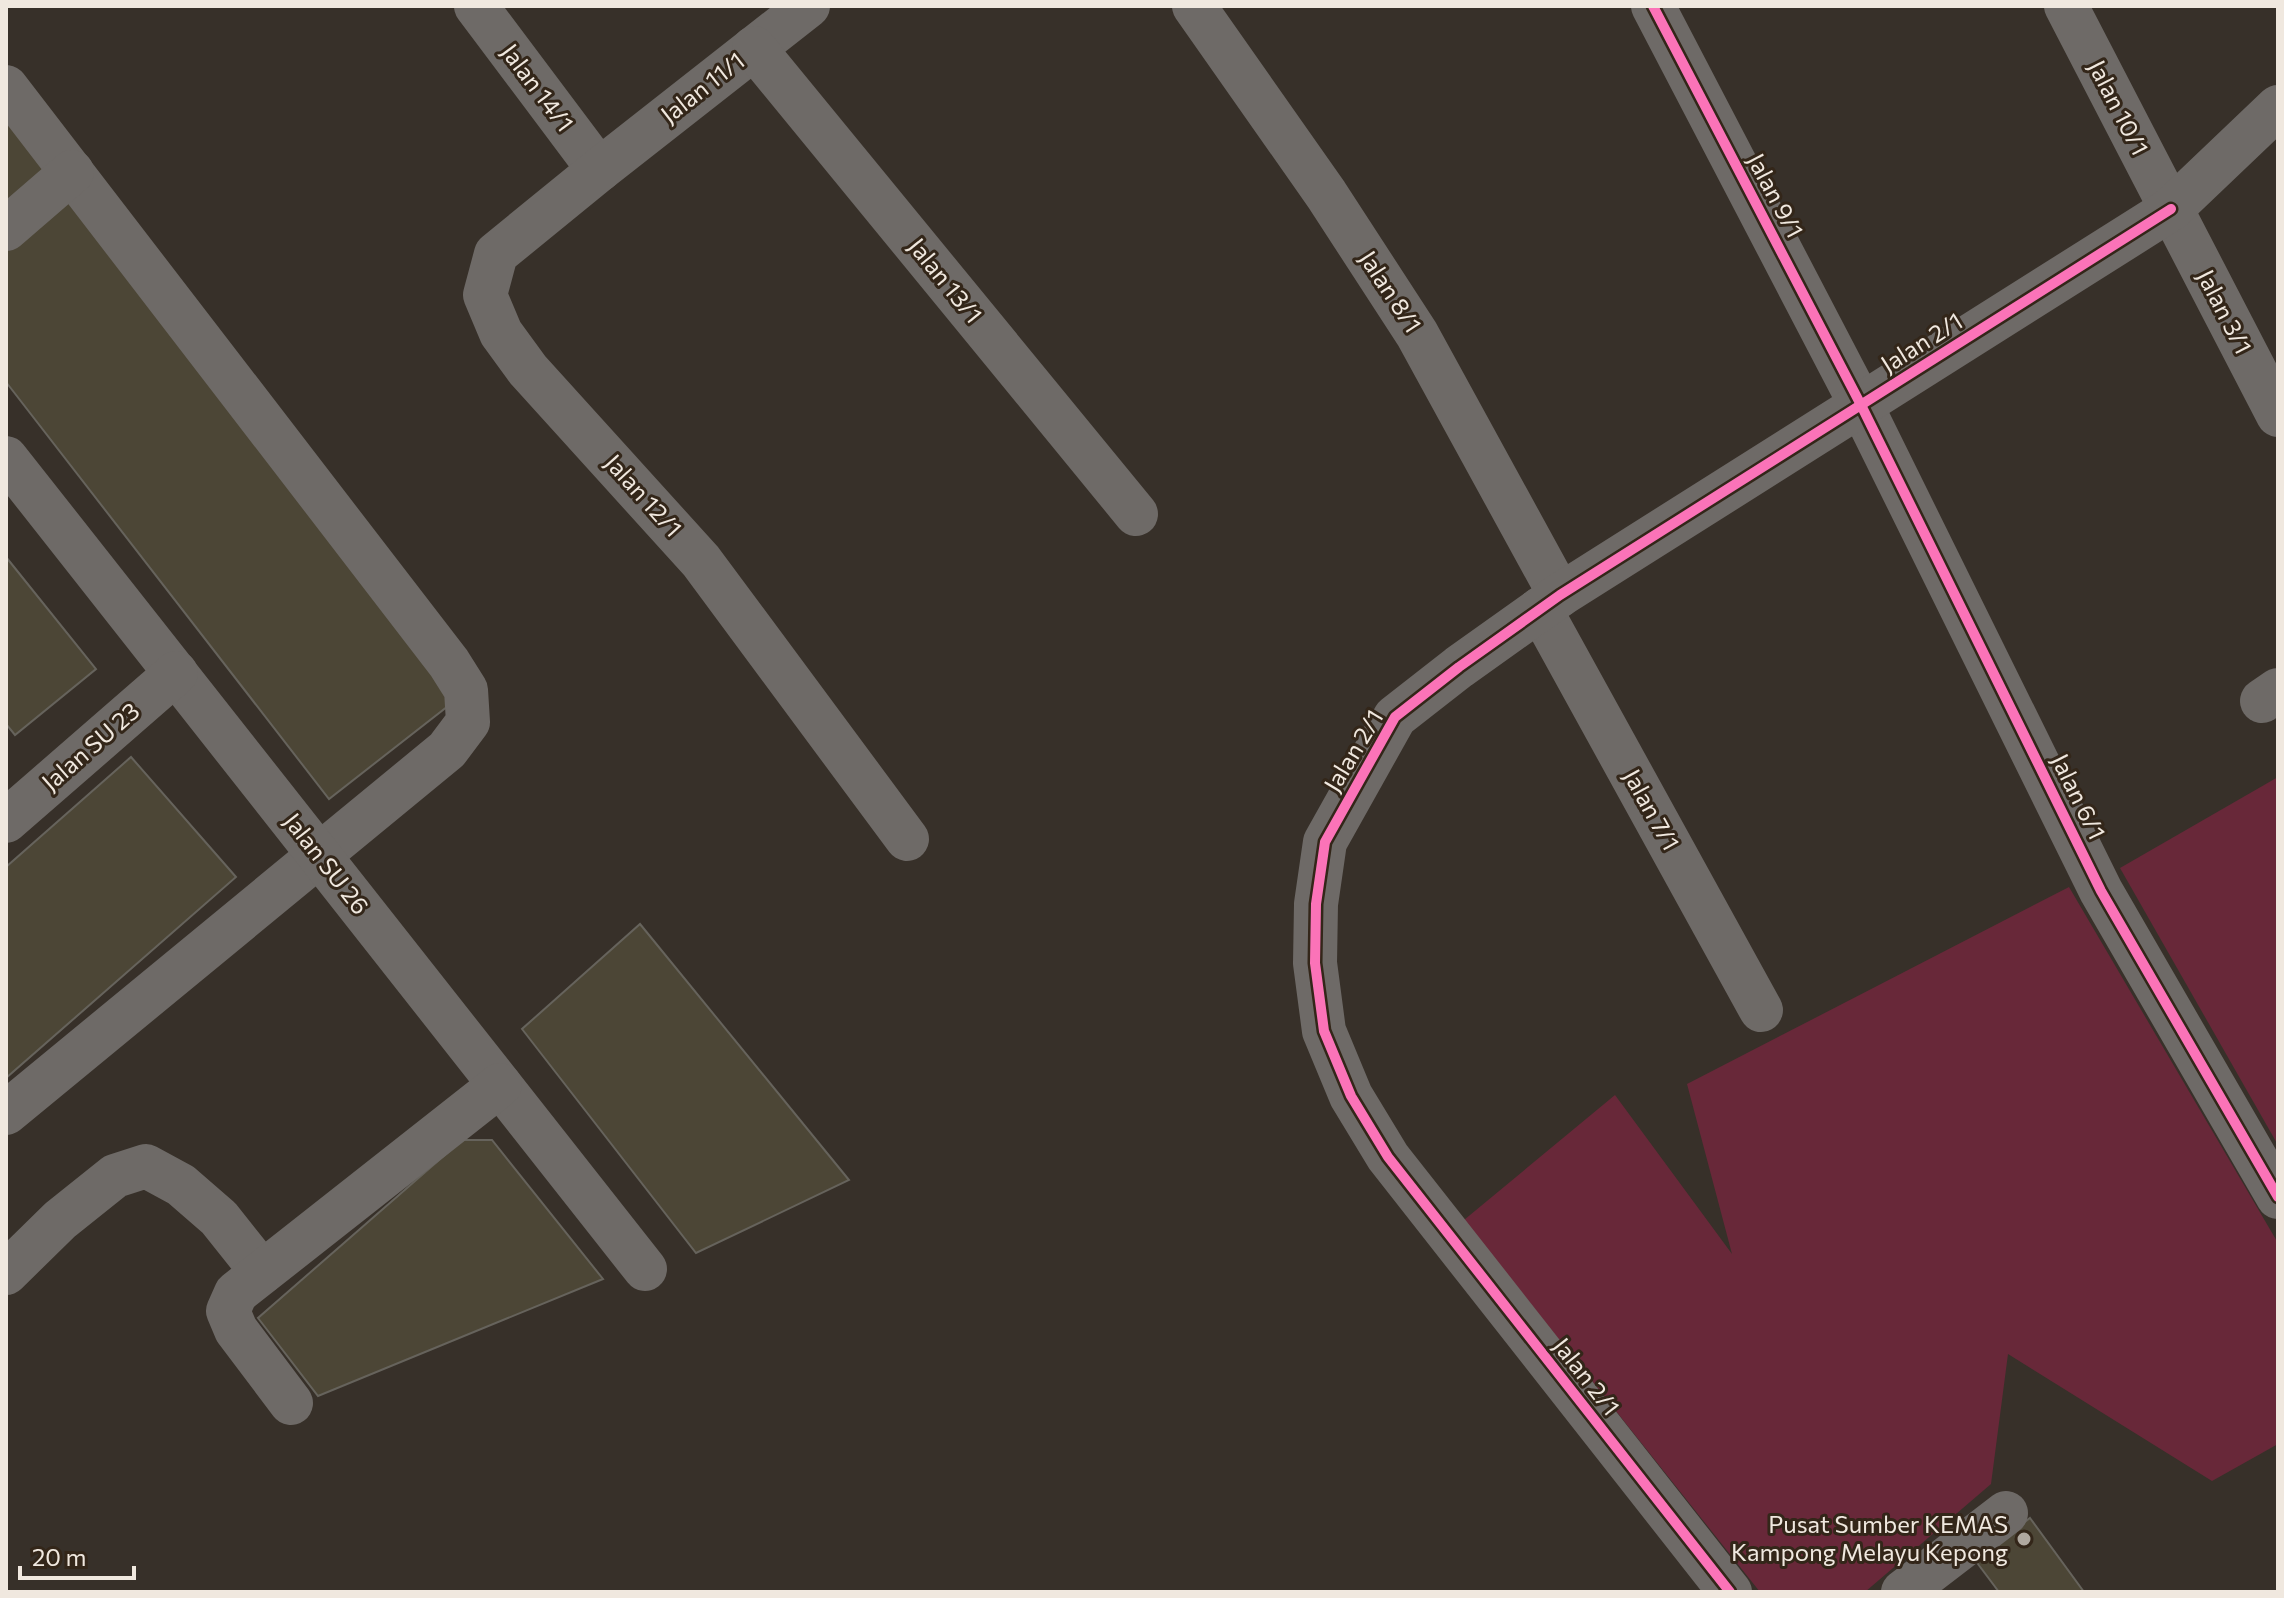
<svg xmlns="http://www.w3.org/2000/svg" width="2284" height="1598" font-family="Commissioner,sans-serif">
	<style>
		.green { fill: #682839 }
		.building { fill: #4c4636; stroke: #66635c; stroke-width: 2 }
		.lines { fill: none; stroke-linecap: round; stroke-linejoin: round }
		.minor { stroke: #6e6a67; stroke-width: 44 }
		.cycleway-casing { stroke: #332619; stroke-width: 15 }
		.cycleway { stroke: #fb73b8; stroke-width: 10 }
		.poi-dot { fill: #afa89f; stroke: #332619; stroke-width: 3 }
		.labels { text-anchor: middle; stroke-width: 6; stroke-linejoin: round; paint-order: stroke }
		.street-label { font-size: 24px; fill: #f0e8df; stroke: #332619 }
		.poi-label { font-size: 24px; fill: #f0e8df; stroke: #332619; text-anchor: end }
	</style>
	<rect width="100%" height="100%" fill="#373029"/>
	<g class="green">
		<polygon points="2278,777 2278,1145 2120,868"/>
		<polygon points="2069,887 2278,1243 2278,1444 2212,1481 2008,1354 1991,1484 1865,1592 1760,1592 1464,1220 1615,1095 1732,1254 1687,1084"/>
	</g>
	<g class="building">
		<polygon points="6,108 53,168 6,205"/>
		<polygon points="68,199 457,699 329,799 6,382 6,247"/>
		<polygon points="6,557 96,669 15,735 6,724"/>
		<polygon points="131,757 236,877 6,1078 6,867"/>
		<polygon points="640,924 849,1180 696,1253 522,1029"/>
		<polygon points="462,1140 492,1140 603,1279 318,1396 258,1318"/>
		<polygon points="2030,1518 2084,1592 1999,1592 1975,1560"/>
	</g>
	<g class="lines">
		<g class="minor">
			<polyline points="476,6 599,170"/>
			<polyline points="808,6 599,170 496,254 485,295 501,333 528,370 701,561 907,839"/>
			<polyline points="1194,6 1326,194 1417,334 1560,595"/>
			<polyline points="1653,6 1861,405 2101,891 2278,1197"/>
			<polyline points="2066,6 2278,415"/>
			<polyline points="754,48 1136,514"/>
			<polyline points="6,87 449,663 466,690 468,722 447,750 6,1113"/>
			<polyline points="6,229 72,172"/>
			<polyline points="6,458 645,1269"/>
			<polyline points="1540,609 1761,1010"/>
			<polyline points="2262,701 2278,690"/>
			<polyline points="6,821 176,673"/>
			<polyline points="6,1273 60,1220 115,1176 146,1166 181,1185 219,1218 262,1272"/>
			<polyline points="291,1403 236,1330 228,1311 236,1293 500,1085"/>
			<polyline points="1730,1592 1388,1157 1351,1096 1324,1031 1315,963 1316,904 1325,842 1395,717 1459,667 1560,595 2171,209 2278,107"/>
			<polyline points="1903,1592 2006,1513"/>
		</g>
		<g class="cycleway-casing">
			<g id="cycleway">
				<polyline points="1653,6 1861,405 2101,891 2278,1197"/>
				<polyline points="1730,1592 1388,1157 1351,1096 1324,1031 1315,963 1316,904 1325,842 1395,717 1459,667 1560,595 2171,209"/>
			</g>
		</g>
		<use href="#cycleway" class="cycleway"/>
	</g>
	<circle class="poi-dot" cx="2024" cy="1539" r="8"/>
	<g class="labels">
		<g class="street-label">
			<text transform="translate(537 88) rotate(53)" y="8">Jalan 14/1</text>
			<text transform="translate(703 88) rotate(-38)" y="8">Jalan 11/1</text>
			<text transform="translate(2118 108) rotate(63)" y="8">Jalan 10/1</text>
			<text transform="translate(1775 196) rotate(62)" y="8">Jalan 9/1</text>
			<text transform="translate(945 281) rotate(51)" y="8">Jalan 13/1</text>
			<text transform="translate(1390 292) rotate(57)" y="8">Jalan 8/1</text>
			<text transform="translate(2224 312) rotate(63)" y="8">Jalan 3/1</text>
			<text transform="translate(1922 343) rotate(-32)" y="8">Jalan 2/1</text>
			<text transform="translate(643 496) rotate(48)" y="8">Jalan 12/1</text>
			<text transform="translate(91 747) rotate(-41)" y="8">Jalan SU 23</text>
			<text transform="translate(1354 751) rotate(-59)" y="8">Jalan 2/1</text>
			<text transform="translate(2078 797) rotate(64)" y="8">Jalan 6/1</text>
			<text transform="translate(1651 810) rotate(61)" y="8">Jalan 7/1</text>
			<text transform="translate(326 864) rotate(52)" y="8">Jalan SU 26</text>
			<text transform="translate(1586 1377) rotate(52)" y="8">Jalan 2/1</text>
		</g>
		<g class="poi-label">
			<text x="2008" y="1533">Pusat Sumber KEMAS<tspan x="2008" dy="28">Kampong Melayu Kepong</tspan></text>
		</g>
	</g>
	<rect width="2284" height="1598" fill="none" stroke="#f0e8df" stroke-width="16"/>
	<path d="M20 1566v12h114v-12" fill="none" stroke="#f0e8df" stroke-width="4"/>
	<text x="32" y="1566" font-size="24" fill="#f0e8df" stroke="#332619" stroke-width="6" paint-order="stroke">20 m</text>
</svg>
